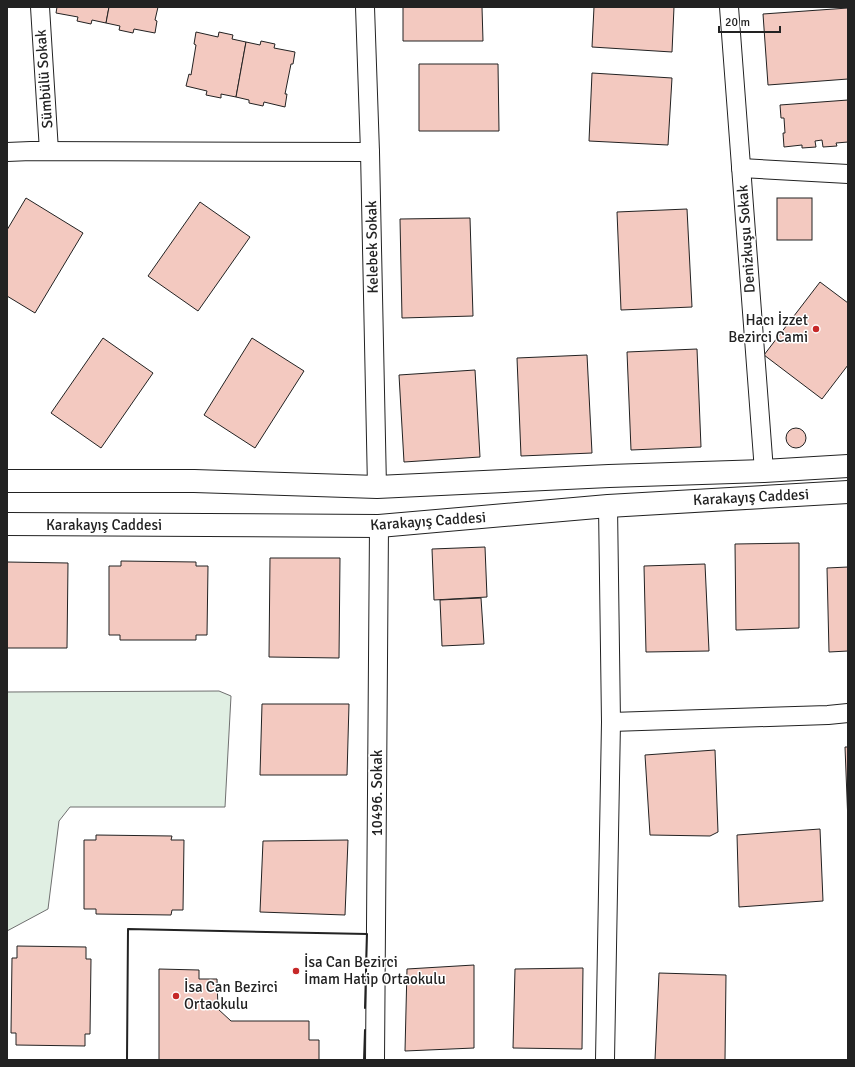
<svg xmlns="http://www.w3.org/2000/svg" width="855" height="1067" font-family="Signika,sans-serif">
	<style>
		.green { fill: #e0efe3; stroke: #6f6f6f }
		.building { fill: #f3c9c0; stroke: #222 }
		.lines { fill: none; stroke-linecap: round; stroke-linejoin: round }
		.street-casing { stroke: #222; stroke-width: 20 }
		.secondary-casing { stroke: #222; stroke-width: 24 }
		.street { stroke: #fff; stroke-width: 18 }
		.secondary { stroke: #fff; stroke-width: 22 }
		.wall { stroke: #222; stroke-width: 2 }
		.poi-dot { fill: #c62828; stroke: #fff; stroke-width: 1.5 }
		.labels { text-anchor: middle; stroke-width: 3; stroke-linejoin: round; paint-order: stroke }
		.street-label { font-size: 15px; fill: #222; stroke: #fff }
		.poi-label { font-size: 15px; fill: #222; stroke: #fff; text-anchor: start }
	</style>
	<rect width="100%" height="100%" fill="#fff"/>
	<polygon class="green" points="219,691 231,696 225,807 70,807 59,821 48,909 7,931 7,692"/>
	<g class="building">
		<polygon points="57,7 109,7 106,23 92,20 91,24 77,21 78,17 56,13"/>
		<polygon points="109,7 158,7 155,20 157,21 155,33 134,29 133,33 119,30 120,26 106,23"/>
		<polygon points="403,7 482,7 483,41 403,41"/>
		<polygon points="594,7 674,7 672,52 592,47"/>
		<polygon points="848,8 848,79 768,85 763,14"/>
		<polygon points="196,32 218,37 219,32 233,35 232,39 246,42 236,97 221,94 221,98 206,95 207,91 186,86 189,74 191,75 196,45 194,44"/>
		<polygon points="261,41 275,44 274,48 295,52 293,64 291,64 285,94 287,94 285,107 264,102 263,106 249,103 249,100 236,97 246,42 260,45"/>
		<polygon points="419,64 498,64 499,131 419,131"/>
		<polygon points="592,73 672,78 668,145 589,141"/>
		<polygon points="848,100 848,142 836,143 837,146 823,147 822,140 815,141 816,147 802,148 802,145 784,147 783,133 785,133 784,118 781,118 780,105"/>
		<polygon points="26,198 83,233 35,313 7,296 7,230"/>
		<rect x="777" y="198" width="35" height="42"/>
		<polygon points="200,202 250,237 198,311 148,276"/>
		<polygon points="687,209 692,307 621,310 617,212"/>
		<polygon points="470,218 473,316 402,318 400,219"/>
		<polygon points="820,282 848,303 848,365 822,399 764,355"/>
		<polygon points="103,338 153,373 101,448 51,413"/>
		<polygon points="252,338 304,371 255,448 204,415"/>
		<polygon points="697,349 701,447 631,450 627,352"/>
		<polygon points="587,355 592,453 521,456 517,358"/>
		<polygon points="475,370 480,457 404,462 399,375"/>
		<circle cx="796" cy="438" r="10"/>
		<polygon points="799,543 799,628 736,630 735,544"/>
		<polygon points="485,547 487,597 434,600 432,549"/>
		<polygon points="270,558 340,558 339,658 269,657"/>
		<polygon points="121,561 196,562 196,566 208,566 207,635 196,635 196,640 120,640 120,635 109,635 109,566 121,566"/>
		<polygon points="7,562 68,563 67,648 7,648"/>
		<polygon points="705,564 709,651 646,652 644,566"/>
		<polygon points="848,567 848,651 829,652 827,568"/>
		<polygon points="481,598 484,644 442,646 440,600"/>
		<polygon points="262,704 349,704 347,775 260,775"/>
		<polygon points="845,747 848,747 848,823"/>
		<polygon points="715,750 718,832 710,836 650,835 645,755"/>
		<polygon points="820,829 823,901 739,907 737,835"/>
		<polygon points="96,835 172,836 171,840 184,840 183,910 172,910 171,915 96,914 96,909 84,909 84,840 96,840"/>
		<polygon points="348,840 345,915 260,912 263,841"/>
		<polygon points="17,946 86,947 86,959 91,959 90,1034 85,1034 85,1046 16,1045 16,1033 11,1033 12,958 17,958"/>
		<polygon points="474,965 474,1048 405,1051 407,969"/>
		<polygon points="583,968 582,1049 513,1048 515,969"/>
		<polygon points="159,969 199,970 199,979 217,979 218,1009 231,1021 309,1021 309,1040 319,1040 319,1060 159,1060"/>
		<polygon points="659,973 726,975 725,1060 655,1060"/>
	</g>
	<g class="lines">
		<g class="street-casing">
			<g id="street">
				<polyline points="40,7 49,151"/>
				<polyline points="365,7 370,152 377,487"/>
				<polyline points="729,7 764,471"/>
				<polyline points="7,152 31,151 370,152"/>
				<polyline points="741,168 848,174"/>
				<polyline points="611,722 828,715 848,713"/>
				<polyline points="375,1060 379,526"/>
				<polyline points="605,1060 611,722 608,506"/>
			</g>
		</g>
		<g class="secondary-casing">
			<g id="secondary">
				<polyline points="7,481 194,481 377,487 609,476 764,471 848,466"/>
				<polyline points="7,524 379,526 608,506 848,492"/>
			</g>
		</g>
		<use href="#street" class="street"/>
		<use href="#secondary" class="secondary"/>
		<g class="wall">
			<polyline points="127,1060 128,929 367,934 365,1008"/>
			<polyline points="364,1060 365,1030"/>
		</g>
	</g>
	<g class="poi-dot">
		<circle cx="816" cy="329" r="4"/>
		<circle cx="296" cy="971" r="4"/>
		<circle cx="176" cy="996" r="4"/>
	</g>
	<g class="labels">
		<g class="street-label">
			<text transform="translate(44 79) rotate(-94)" y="5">Sümbülü Sokak</text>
			<text transform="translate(746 239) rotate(-94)" y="5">Denizkuşu Sokak</text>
			<text transform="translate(372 247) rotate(-91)" y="5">Kelebek Sokak</text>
			<text transform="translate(751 497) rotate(-3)" y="5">Karakayış Caddesi</text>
			<text transform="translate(428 521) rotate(-4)" y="5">Karakayış Caddesi</text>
			<text x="104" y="530">Karakayış Caddesi</text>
			<text transform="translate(377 793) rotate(-90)" y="5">10496. Sokak</text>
		</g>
		<g class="poi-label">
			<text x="808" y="325" text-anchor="end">Hacı İzzet<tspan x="808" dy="17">Bezirci Cami</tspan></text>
			<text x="304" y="967">İsa Can Bezirci<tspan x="304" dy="17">İmam Hatip Ortaokulu</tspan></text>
			<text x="184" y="992">İsa Can Bezirci<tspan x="184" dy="17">Ortaokulu</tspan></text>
		</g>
	</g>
	<rect width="855" height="1067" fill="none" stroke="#222222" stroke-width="16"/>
	<path d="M719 26v6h61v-6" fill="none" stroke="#222222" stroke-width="2"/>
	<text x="725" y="26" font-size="12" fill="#222222" stroke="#ffffff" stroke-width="3" paint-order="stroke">20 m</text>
</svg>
